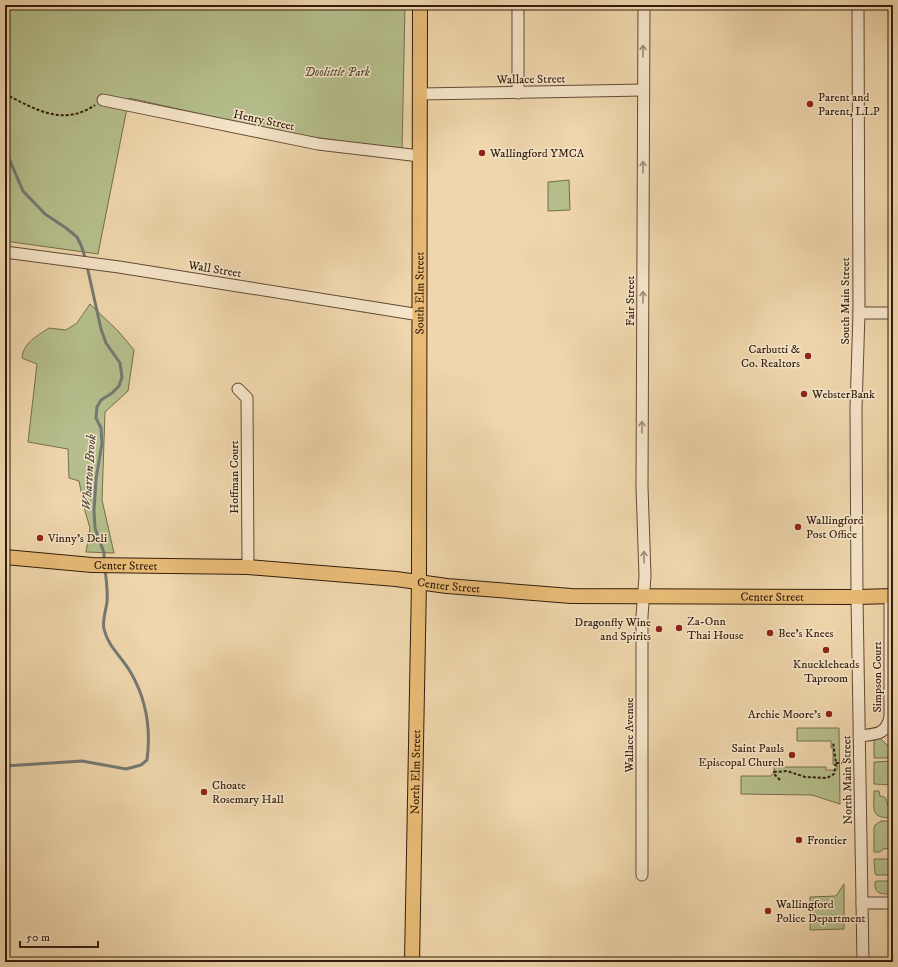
<svg xmlns="http://www.w3.org/2000/svg" width="898" height="967" font-family="'IM FELL DW Pica',serif">
	<style>
		.green { fill: #b5be8c; stroke: #746e4c }
		.lines { fill: none; stroke-linecap: round; stroke-linejoin: round }
		.stream { stroke: #747972; stroke-width: 3 }
		.minor-casing { stroke: #624b35; stroke-width: 13 }
		.major-casing { stroke: #331d0d; stroke-width: 16 }
		.path { stroke: #331d0d; stroke-width: 2; stroke-dasharray: 3 2; stroke-linecap: butt }
		.minor { stroke: #f5e4c9; stroke-width: 11 }
		.major { stroke: #e8bb76; stroke-width: 14 }
		.oneway { stroke: #9e8a74 }
		.poi-dot { fill: #8f2418; stroke: #f5e4c9; stroke-width: 1.5 }
		.labels { text-anchor: middle; stroke-width: 3; stroke-linejoin: round; paint-order: stroke }
		.park-label { font-size: 12px; font-style: italic; fill: #5a4d33; stroke: #f5e4c9 }
		.street-label { font-size: 12px; fill: #331d0d; stroke: #f5e4c9 }
		.poi-label { font-size: 12px; fill: #331d0d; stroke: #f5e4c9; text-anchor: start }
		.water-label { font-size: 13px; font-style: italic; fill: #544b40; stroke: #f5e4c9 }
	</style>
	<rect width="100%" height="100%" fill="#efd6ac"/>
	<filter id="stains"><feTurbulence type="fractalNoise" baseFrequency=".005" numOctaves="4"/><feColorMatrix values="0 0 0 0 .2 0 0 0 0 .09 0 0 0 0 .02 0 0 0 .5 -.17"/></filter>
	<radialGradient id="worn" r=".72"><stop offset=".6" stop-color="#630" stop-opacity="0"/><stop offset="1" stop-color="#630" stop-opacity=".3"/></radialGradient>
	<g class="green">
		<polygon points="5,5 405,5 402,150 286,133 129,98 98,254 5,241"/>
		<polygon points="569,180 570,210 548,211 548,182"/>
		<path d="M90 304 119 332 134 350 128 391 105 412 102 500 114 553 86 552 90 528 85 511 79 481 69 478 68 449 28 442 37 364 22 358C23 343 37 336 49 328L66 330 77 323Z"/>
		<polygon points="797,728 839,728 840,804 812,795 741,794 741,776 771,776 774,772 774,762 782,762 783,767 826,767 826,770 837,770 837,765 833,765 833,748 831,748 831,741 797,741"/>
		<polygon points="880,738 889,747 893,747 893,758 874,758 874,739"/>
		<polygon points="893,761 893,785 874,784 874,762"/>
		<path d="M874 791H879L880 796C888 797 886 800 888 806H893V818C870 818 874 811 874 791Z"/>
		<polygon points="881,821 893,821 893,848 883,849 880,852 874,852 874,828 875,825"/>
		<polygon points="874,859 893,859 893,875 876,875 875,873"/>
		<path d="M877 881H893V894C882 894 874 895 875 882Z"/>
		<polygon points="844,884 844,929 810,930 810,897 836,896"/>
	</g>
	<g class="lines">
		<g class="stream">
			<polyline points="5,14 11,5"/>
			<polyline points="5,149 23,191 45,214 66,228 77,237 81,245 86,260"/>
			<polyline points="87,266 101,329 106,343 120,363 122,377 119,386 112,393 101,400 97,407 96,418 101,428 102,443 96,479 94,511 95,528 104,553 104,561"/>
			<path d="M5 766 82 761 126 769 141 765 147 760C151 730 146 699 131 673 123 658 108 647 104 629 102 621 106 610 107 602 108 591 106 579 105 568"/>
		</g>
		<g class="minor-casing">
			<g id="minor">
				<polyline points="858,5 859,313 856,408 857,597 863,962"/>
				<polyline points="518,93 518,5"/>
				<polyline points="420,94 643,90"/>
				<polyline points="103,100 318,144 420,156"/>
				<polyline points="5,252 119,267 420,315"/>
				<polyline points="859,313 893,313"/>
				<polyline points="238,389 247,398 248,567"/>
				<path d="M859 736C876 734 886 735 890 717V596"/>
				<polyline points="642,875 642,616 645,576 642,487 644,5"/>
				<polyline points="862,903 893,903"/>
			</g>
		</g>
		<g class="major-casing">
			<g id="major">
				<path id="s1" d="M5 557 92 565 248 567 396 579 447 586 571 596 857 597 893 596"/>
				<path id="s2" d="M412 962 419 582 420 5"/>
			</g>
		</g>
		<g class="path">
			<path d="M5 94C35 109 63 127 95 105"/>
			<polyline points="836,763 844,763"/>
			<polyline points="780,780 775,775 774,772 787,771 805,777 827,778 834,774 836,763 833,742"/>
		</g>
		<use href="#minor" class="minor"/>
		<use href="#major" class="major"/>
	</g>
	<defs><path id="oneway-shaft" d="M-6 0H5M1.5-3L5.5 0L1.5 3" fill="none" stroke-width="1.6" stroke-linecap="round" stroke-linejoin="round"/></defs>
	<g class="oneway">
		<use href="#oneway-shaft" transform="translate(643 51) rotate(-90)"/>
		<use href="#oneway-shaft" transform="translate(643 167) rotate(-90)"/>
		<use href="#oneway-shaft" transform="translate(643 297) rotate(-90)"/>
		<use href="#oneway-shaft" transform="translate(642 427) rotate(-90)"/>
		<use href="#oneway-shaft" transform="translate(644 557) rotate(-92)"/>
	</g>
	<g class="poi-dot">
		<circle cx="810" cy="104" r="4"/>
		<circle cx="482" cy="153" r="4"/>
		<circle cx="808" cy="356" r="4"/>
		<circle cx="804" cy="394" r="4"/>
		<circle cx="798" cy="527" r="4"/>
		<circle cx="40" cy="538" r="4"/>
		<circle cx="679" cy="628" r="4"/>
		<circle cx="659" cy="629" r="4"/>
		<circle cx="770" cy="633" r="4"/>
		<circle cx="826" cy="650" r="4"/>
		<circle cx="829" cy="714" r="4"/>
		<circle cx="792" cy="755" r="4"/>
		<circle cx="204" cy="792" r="4"/>
		<circle cx="799" cy="840" r="4"/>
		<circle cx="768" cy="911" r="4"/>
	</g>
	<g class="labels">
		<g class="park-label">
			<text x="337" y="76">Doolittle Park</text>
		</g>
		<g class="street-label">
			<text transform="translate(531 79) rotate(-1)" y="4">Wallace Street</text>
			<text transform="translate(264 120) rotate(12)" y="4">Henry Street</text>
			<text transform="translate(215 269) rotate(9)" y="4">Wall Street</text>
			<text dy="4" stroke="none"><textPath href="#s2" startOffset="669">South Elm Street</textPath></text>
			<text transform="translate(630 301) rotate(-90)" y="4">Fair Street</text>
			<text transform="translate(845 301) rotate(-90)" y="4">South Main Street</text>
			<text transform="translate(234 477) rotate(-90)" y="4">Hoffman Court</text>
			<text dy="4" stroke="none"><textPath href="#s1" startOffset="121">Center Street</textPath></text>
			<text dy="4" stroke="none"><textPath href="#s1" startOffset="445">Center Street</textPath></text>
			<text dy="4" stroke="none"><textPath href="#s1" startOffset="769">Center Street</textPath></text>
			<text transform="translate(877 677) rotate(-90)" y="4">Simpson Court</text>
			<text transform="translate(629 735) rotate(-90)" y="4">Wallace Avenue</text>
			<text dy="4" stroke="none"><textPath href="#s2" startOffset="190">North Elm Street</textPath></text>
			<text transform="translate(847 780) rotate(-91)" y="4">North Main Street</text>
		</g>
		<g class="poi-label">
			<text x="818" y="101">Parent and<tspan x="818" dy="14">Parent, LLP</tspan></text>
			<text x="490" y="157">Wallingford YMCA</text>
			<text x="800" y="353" text-anchor="end">Carbutti &amp;<tspan x="800" dy="14">Co. Realtors</tspan></text>
			<text x="812" y="398">WebsterBank</text>
			<text x="806" y="524">Wallingford<tspan x="806" dy="14">Post Office</tspan></text>
			<text x="48" y="542">Vinny’s Deli</text>
			<text x="687" y="625">Za-Onn<tspan x="687" dy="14">Thai House</tspan></text>
			<text x="651" y="626" text-anchor="end">Dragonfly Wine<tspan x="651" dy="14">and Spirits</tspan></text>
			<text x="778" y="637">Bee's Knees</text>
			<text x="826" y="668" text-anchor="middle">Knuckleheads<tspan x="826" dy="14">Taproom</tspan></text>
			<text x="821" y="718" text-anchor="end">Archie Moore's</text>
			<text x="784" y="752" text-anchor="end">Saint Pauls<tspan x="784" dy="14">Episcopal Church</tspan></text>
			<text x="212" y="789">Choate<tspan x="212" dy="14">Rosemary Hall</tspan></text>
			<text x="807" y="844">Frontier</text>
			<text x="776" y="908">Wallingford<tspan x="776" dy="14">Police Department</tspan></text>
		</g>
		<g class="water-label">
			<text transform="translate(88 472) rotate(-86)" y="5">Wharton Brook</text>
		</g>
	</g>
	<rect width="898" height="967" fill="none" stroke="#efd6ac" stroke-width="20"/>
	<rect x="6" y="6" width="886" height="955" fill="none" stroke="#331d0d" stroke-width="2"/>
	<rect x="10" y="10" width="878" height="947" fill="none" stroke="#331d0d"/>
	<path d="M20 941v6h78v-6" fill="none" stroke="#331d0d" stroke-width="2"/>
	<text x="26" y="941" font-size="12" fill="#331d0d" stroke="#f5e4c9" stroke-width="3" paint-order="stroke">50 m</text>
	<rect width="100%" height="100%" filter="url(#stains)"/>
	<rect width="100%" height="100%" fill="url(#worn)"/>
</svg>
